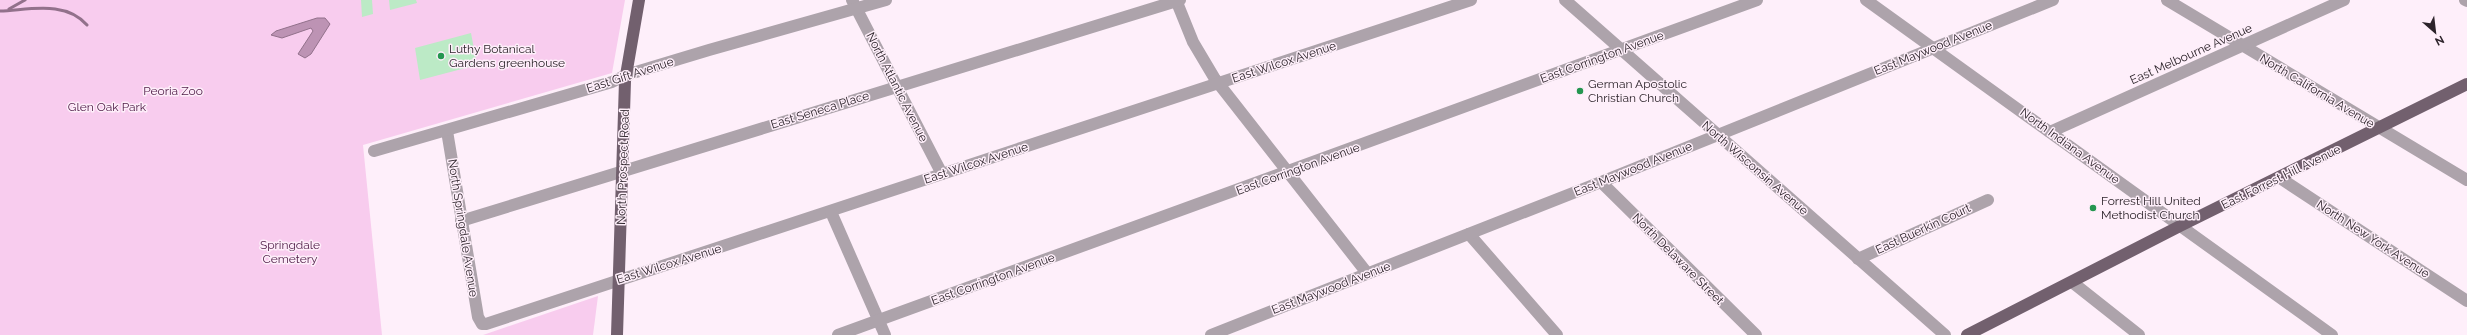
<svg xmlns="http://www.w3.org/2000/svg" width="2467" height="335" font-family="Raleway,sans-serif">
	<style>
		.green { fill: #f8ccee }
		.water { fill: #bd93b4; stroke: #92718b }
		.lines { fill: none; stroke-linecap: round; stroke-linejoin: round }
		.stream { stroke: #92718b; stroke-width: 3 }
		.building { fill: #bceac6 }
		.minor { stroke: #ada3ab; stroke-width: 12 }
		.major { stroke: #72606e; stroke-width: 12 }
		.poi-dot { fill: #249650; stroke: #feeffa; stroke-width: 1.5 }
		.labels { text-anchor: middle; stroke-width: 3; stroke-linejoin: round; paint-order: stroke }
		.street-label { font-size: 12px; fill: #2c232a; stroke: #feeffa }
		.poi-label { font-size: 12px; fill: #2c232a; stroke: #feeffa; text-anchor: start }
		.park-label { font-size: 12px; fill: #4e1a46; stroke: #feeffa }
	</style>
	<rect width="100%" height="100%" fill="#feeffa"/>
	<g class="green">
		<polygon points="0,0 625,0 612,73 363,145 382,335 0,335"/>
		<polygon points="598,296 593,335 483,335"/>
	</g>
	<polygon class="water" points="317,18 325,18 330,24 311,54 305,58 298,54 313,31 311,28 282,38 271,35 276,31"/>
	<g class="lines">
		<g class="stream">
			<polyline points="9,9 25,0"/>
			<path d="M0 11C29 10 65 0 87 25"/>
		</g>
	</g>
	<g class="building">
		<polygon points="361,0 372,0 373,14 362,17"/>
		<polygon points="389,0 416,0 417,3 390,10"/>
		<polygon points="471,33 477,65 420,80 415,48"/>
	</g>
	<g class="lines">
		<g class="minor">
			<polyline points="852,0 942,174"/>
			<polyline points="1176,0 1193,42 1215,79 1367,273"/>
			<polyline points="1565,0 1945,335"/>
			<polyline points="1866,0 2332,335"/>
			<polyline points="2167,0 2467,180"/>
			<polyline points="2465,0 2467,1"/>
			<polyline points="447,131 478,317 482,324 486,324 1471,0"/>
			<polyline points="2050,132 2344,0"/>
			<polyline points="374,151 612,82 626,75 709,50 886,0"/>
			<polyline points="2280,178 2467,301"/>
			<polyline points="1601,182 1756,335"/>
			<polyline points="831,212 885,335"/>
			<polyline points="461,221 1180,0"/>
			<polyline points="1469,234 1557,335"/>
			<polyline points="1858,259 1988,200"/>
			<polyline points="2072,282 2139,335"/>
			<polyline points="838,335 1757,0"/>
			<polyline points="1211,335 1601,182 2053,0"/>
		</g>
		<g class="major">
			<polyline points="617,335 625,81 639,0"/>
			<polyline points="1967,335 2180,226 2467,84"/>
		</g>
	</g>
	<g class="poi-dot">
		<circle cx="441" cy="56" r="4"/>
		<circle cx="1580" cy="91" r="4"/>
		<circle cx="2093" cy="208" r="4"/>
	</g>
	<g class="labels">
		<g class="street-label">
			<text transform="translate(1933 48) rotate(-22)" y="4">East Maywood Avenue</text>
			<text transform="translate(2191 54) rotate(-24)" y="4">East Melbourne Avenue</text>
			<text transform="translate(1602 57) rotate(-20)" y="4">East Corrington Avenue</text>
			<text transform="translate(1284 62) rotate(-18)" y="4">East Wilcox Avenue</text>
			<text transform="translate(630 75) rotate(-18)" y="4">East Gift Avenue</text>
			<text transform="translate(897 87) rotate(63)" y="4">North Atlantic Avenue</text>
			<text transform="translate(2317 91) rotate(31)" y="4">North California Avenue</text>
			<text transform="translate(820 110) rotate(-17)" y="4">East Seneca Place</text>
			<text transform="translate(2070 146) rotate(36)" y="4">North Indiana Avenue</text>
			<text transform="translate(976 163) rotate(-18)" y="4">East Wilcox Avenue</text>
			<text transform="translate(623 167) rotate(-88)" y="4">North Prospect Road</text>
			<text transform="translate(1755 168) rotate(41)" y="4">North Wisconsin Avenue</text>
			<text transform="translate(1298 169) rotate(-20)" y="4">East Corrington Avenue</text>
			<text transform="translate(1633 169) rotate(-22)" y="4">East Maywood Avenue</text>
			<text transform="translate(2281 177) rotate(-26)" y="4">East Forrest Hill Avenue</text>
			<text transform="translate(463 228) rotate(81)" y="4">North Springdale Avenue</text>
			<text transform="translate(1923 229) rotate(-25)" y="4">East Buerkin Court</text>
			<text transform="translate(2373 239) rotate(33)" y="4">North New York Avenue</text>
			<text transform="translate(1678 259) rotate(45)" y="4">North Delaware Street</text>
			<text transform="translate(669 264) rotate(-17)" y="4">East Wilcox Avenue</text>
			<text transform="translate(993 279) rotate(-20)" y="4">East Corrington Avenue</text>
			<text transform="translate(1331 288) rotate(-21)" y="4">East Maywood Avenue</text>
		</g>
		<g class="poi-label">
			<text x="449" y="53">Luthy Botanical<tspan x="449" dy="14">Gardens greenhouse</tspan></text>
			<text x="1588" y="88">German Apostolic<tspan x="1588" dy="14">Christian Church</tspan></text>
			<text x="2101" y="205">Forrest Hill United<tspan x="2101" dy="14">Methodist Church</tspan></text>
		</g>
		<g class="park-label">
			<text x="173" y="95">Peoria Zoo</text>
			<text x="107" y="111">Glen Oak Park</text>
			<text x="290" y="249">Springdale<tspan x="290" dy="14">Cemetery</tspan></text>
		</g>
	</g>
	<g transform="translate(2435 32) rotate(152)" stroke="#feeffa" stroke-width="3" paint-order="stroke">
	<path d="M0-3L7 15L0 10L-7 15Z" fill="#2c232a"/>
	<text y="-6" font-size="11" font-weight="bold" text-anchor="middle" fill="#2c232a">N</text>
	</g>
</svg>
